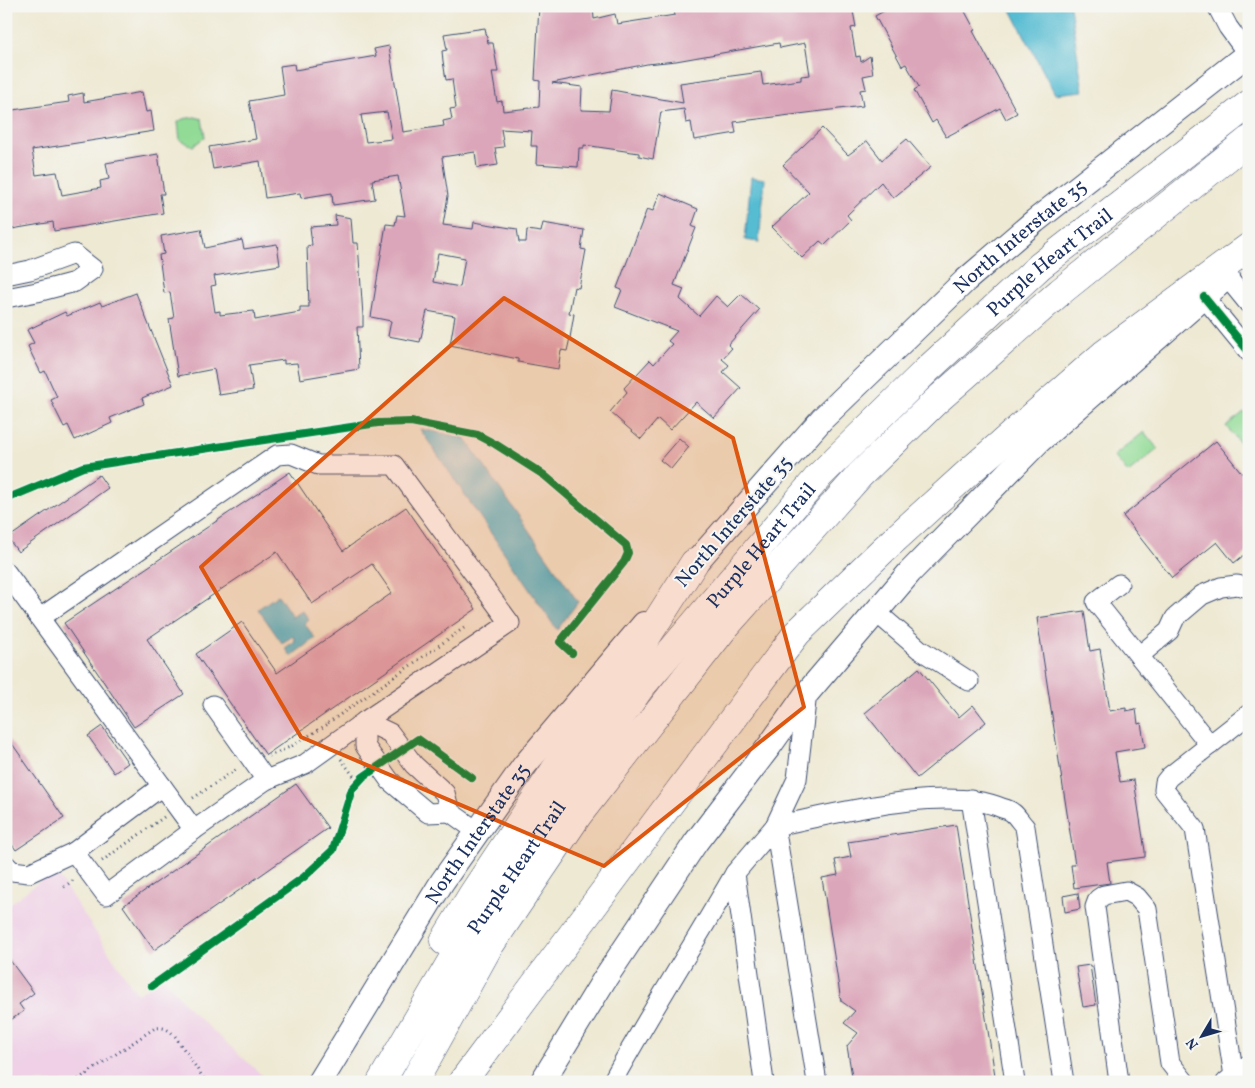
<svg xmlns="http://www.w3.org/2000/svg" width="1255" height="1088" font-family="Vollkorn,serif">
	<style>
		.built { fill: #efd0e6 }
		.green { fill: #92db96; stroke: #56857a }
		.water { fill: #54bcd2; stroke: #387698 }
		.building { fill: #dba6b9; fill-rule: evenodd }
		.lines { fill: none; stroke-linecap: round; stroke-linejoin: round }
		.minor-casing { stroke: #3b4b70; stroke-width: 21 }
		.major-casing { stroke: #3b4b70; stroke-width: 26 }
		.highway-casing { stroke: #3b4b70; stroke-width: 29 }
		.path { stroke: #3b4b70; stroke-width: 3; stroke-dasharray: 1 4; stroke-linecap: butt }
		.minor { stroke: #fff; stroke-width: 19 }
		.major { stroke: #fff; stroke-width: 24 }
		.highway { stroke: #fff; stroke-width: 28 }
		.cycleway-casing { stroke: #f6f6f2; stroke-width: 11 }
		.cycleway { stroke: #00873e; stroke-width: 8 }
		.marked { fill: #de5710; fill-opacity: 0.2; stroke: #de5710; stroke-width: 4; stroke-linejoin: round }
		.labels { text-anchor: middle; stroke-width: 4; stroke-linejoin: round; paint-order: stroke }
		.street-label { font-size: 20px; fill: #1b2f5e; stroke: #f6f6f2 }
	</style>
	<rect width="100%" height="100%" fill="#f6f6f2"/>
	<filter id="ink" filterUnits="userSpaceOnUse"><feTurbulence type="fractalNoise" baseFrequency=".02" numOctaves="2"/><feDisplacementMap in="SourceGraphic" scale="10" xChannelSelector="R" yChannelSelector="G"/><feConvolveMatrix kernelMatrix="1 2 1 2 8 2 1 2 1" color-interpolation-filters="sRGB"/></filter>
	<filter id="wash" filterUnits="userSpaceOnUse"><feTurbulence type="fractalNoise" baseFrequency=".0096" numOctaves="4" result="noise"/><feDisplacementMap in="SourceGraphic" scale="20" xChannelSelector="R" yChannelSelector="G"/><feGaussianBlur stdDeviation="1.12" result="paint"/><feColorMatrix in="noise" values="0 0 0 0 0 0 0 0 0 0 0 0 0 0 0 0 0 1.4 0 .05"/><feComposite in="paint" operator="in"/></filter>
	<g filter="url(#wash)">
		<rect width="100%" height="100%" fill="#eee9d3"/>
		<polygon class="built" points="54,870 137,994 164,978 190,1010 264,1077 261,1082 129,1082 124,1075 114,1082 6,1082 6,907"/>
		<g class="green">
			<polygon points="195,117 202,119 205,137 193,146 180,140 178,122 183,119"/>
			<polygon points="1244,412 1249,419 1249,454 1226,426"/>
			<polygon points="1144,432 1158,449 1128,473 1114,456"/>
		</g>
		<g class="water">
			<polygon points="1009,6 1070,6 1083,91 1055,94"/>
			<polygon points="751,177 765,179 759,242 745,240"/>
			<polygon points="420,429 465,438 578,602 557,630"/>
			<polygon points="278,595 292,616 291,618 302,610 309,619 304,623 315,638 291,656 285,648 295,641 293,636 282,643 258,609"/>
		</g>
		<g id="blocks">
			<g class="building">
				<path d="M539 6H593L594 19 615 14 617 24 675 15 673 6H852L856 27 851 28 856 57 860 56 861 62 870 56 873 74 863 76 866 89 860 90 863 106 734 122 736 133 694 140 691 122 686 123 684 109 661 112 653 159 639 156V153L584 145V148H579L578 167 536 164 537 146H531L532 131 501 129 504 147 495 148 498 165 477 168 475 152 442 157 448 196 443 225 473 229 474 222 517 229 519 242H526L527 230 541 232 543 223 584 230 581 249 586 250 579 288 574 287 569 313 574 314 570 338 567 351 561 350 558 369 518 362V359L450 345 455 316 427 311 420 342 388 336 391 321 371 317 386 224 395 225 397 215 405 216 398 176 372 180 375 199 333 205 332 193 301 198 300 193 265 198 260 161 213 169 209 147 256 139 249 101 284 95 280 66 294 64 295 70 376 56 374 49 389 46 403 132 444 126 443 121 452 119 450 109 456 108 452 79 446 80 443 61 442 51 447 50 444 34 485 28 488 43H493L498 72H492L497 102 502 101 503 111 539 107 540 81 535 80ZM779 43 780 48 805 43 810 75 801 76V80L763 85 761 72 680 83 683 103 612 90 609 111 581 110 582 87 552 83 647 64 676 61ZM387 112 392 139 366 142 361 115ZM438 253 465 258 460 287 433 282Z"/>
				<polygon points="893,6 962,6 975,30 973,31 1017,113 1006,119 1000,108 946,137 936,120 932,123 914,90 919,87 906,64 902,66 875,16"/>
				<polygon points="142,92 146,112 151,111 154,131 32,150 36,175 57,172 62,195 101,188 100,181 109,179 106,163 158,154 164,194 160,194 163,213 54,231 53,222 6,230 6,111 69,102 68,96 83,93 84,102"/>
				<polygon points="822,128 848,155 867,141 882,160 907,139 931,167 893,198 881,182 847,215 851,220 825,245 820,241 802,258 772,227 809,192 783,165"/>
				<polygon points="660,193 698,209 692,226 696,228 674,285 684,289 680,299 699,316 716,296 728,307 741,294 759,310 728,345 732,348 722,359 729,365 723,372 741,388 714,418 696,402 670,430 658,419 641,439 610,412 627,392 624,388 650,360 654,364 672,344 668,341 677,331 615,307 622,290 617,288 647,209 653,211"/>
				<polygon points="335,215 351,218 353,243 358,243 363,316 363,327 357,327 359,369 300,379 297,363 284,364 284,360 249,365 253,390 219,395 214,369 178,376 169,319 174,318 170,292 164,293 161,270 159,255 164,254 161,236 201,229 205,248 242,240 244,249 277,244 280,265 214,276 216,285 211,286 215,312 220,311 220,315 254,311 255,320 300,312 300,307 309,307 307,246 312,245 310,227 336,225"/>
				<polygon points="136,293 173,385 142,398 144,404 110,418 112,423 75,440 68,425 64,427 55,409 51,400 57,397 45,371 41,373 32,355 28,346 34,343 27,330 65,312 67,316 100,302 102,306"/>
				<polygon points="679,438 689,447 671,469 660,460"/>
				<polygon points="1216,441 1249,482 1249,551 1234,563 1217,542 1172,578 1123,516"/>
				<polygon points="290,472 343,551 406,507 476,609 266,755 196,654 242,622 277,673 392,593 372,564 312,604 277,552 147,639 184,694 134,727 64,623"/>
				<polygon points="99,475 108,488 18,552 8,538"/>
				<polygon points="1084,611 1090,651 1100,649 1110,711 1126,708 1126,711 1136,709 1138,724 1141,723 1145,747 1115,752 1120,782 1134,780 1145,851 1145,857 1107,862 1110,883 1074,888 1071,865 1075,865 1037,618"/>
				<polygon points="919,668 959,717 973,705 986,722 917,778 865,713"/>
				<polygon points="102,726 128,763 114,773 88,736"/>
				<polygon points="6,735 64,818 16,850 6,836"/>
				<polygon points="296,784 328,828 154,950 123,906"/>
				<polygon points="956,825 996,1082 853,1082 847,1046 858,1033 844,1023 855,1011 841,1001 822,878 838,875 835,860 851,857 848,842"/>
				<polygon points="1078,893 1080,909 1065,912 1063,896"/>
				<polygon points="6,955 34,993 19,1004 24,1011 6,1023"/>
				<polygon points="1090,965 1096,1005 1083,1007 1076,967"/>
			</g>
		</g>
	</g>
	<g filter="url(#ink)">
		<use href="#blocks" fill-opacity="0" stroke="#3b4b70" stroke-width="1"/>
		<g class="lines">
			<g class="minor-casing">
				<g id="minor">
					<polyline points="1217,6 1228,27 1247,53"/>
					<polyline points="6,275 30,270 74,254 93,269 75,282 37,292 6,298"/>
					<polyline points="1227,277 1249,304"/>
					<polyline points="1204,297 1249,352"/>
					<polyline points="6,572 194,830"/>
					<polyline points="1119,584 1096,602 1210,745"/>
					<polyline points="876,612 919,649 969,681"/>
					<polyline points="1139,656 1169,631 1175,618 1202,595 1221,587 1237,585 1249,588"/>
					<polyline points="213,705 266,780"/>
					<polyline points="365,721 390,733 414,765 445,793 450,812 478,832"/>
					<polyline points="365,721 365,746 390,781 428,813 450,812"/>
					<polyline points="971,799 1015,1082"/>
					<path d="M775 826C835 814 946 784 1002 808 1006 809 1010 810 1013 813 1017 816 1021 823 1025 827L1064 1082"/>
					<polyline points="775,826 817,1082"/>
					<polyline points="74,852 162,786"/>
					<polyline points="6,865 12,871 29,873 74,852 106,895 194,830 266,780 305,764 365,721 510,623 394,465 318,465 291,454 277,455 40,618"/>
					<polyline points="1234,1076 1195,829 1164,790 1165,782 1169,777 1249,714"/>
					<path d="M612 1082C651 1011 695 943 735 873"/>
					<polyline points="764,1082 735,873 775,826 797,779 807,693"/>
					<polyline points="1119,1082 1095,907 1098,899 1104,895 1126,891 1137,897 1147,909 1170,1063 1185,1082"/>
					<polyline points="1226,1082 1249,1064"/>
				</g>
			</g>
			<g class="major-casing">
				<g id="major">
					<path id="s1" d="M683 577 822 419 966 280 1035 221 1249 53"/>
					<path id="s2" d="M320 1082 442 882 524 766 644 624"/>
					<polyline points="542,1082 604,980 696,842 768,748 807,693 910,572 1038,442 1227,277"/>
				</g>
			</g>
			<g class="highway-casing">
				<g id="highway">
					<polyline points="444,941 472,895 570,747 614,688 694,563"/>
					<path id="s3" d="M381 1082 452 960 640 688 819 476 927 370 1040 266 1249 104"/>
					<polyline points="414,1082 488,948 578,815 725,627 860,475 935,402 1060,292 1249,140"/>
					<polyline points="462,1082 797,633 883,550 971,470 1104,354 1249,247"/>
				</g>
			</g>
			<g class="path">
				<polyline points="328,723 464,628"/>
				<polyline points="269,756 292,746 328,724"/>
				<polyline points="341,759 358,782"/>
				<polyline points="193,798 237,769"/>
				<polyline points="102,861 164,817"/>
				<polyline points="64,887 75,879"/>
				<path d="M74 1082 155 1028C164 1027 168 1029 175 1036L206 1082"/>
			</g>
			<use href="#minor" class="minor"/>
			<use href="#major" class="major"/>
			<use href="#highway" class="highway"/>
			<g class="cycleway-casing">
				<g id="cycleway">
					<polyline points="1204,297 1249,352"/>
					<polyline points="6,499 83,467 378,423 411,422 478,435 495,444 544,475 626,545 628,553 624,562 560,642 572,653"/>
					<polyline points="152,986 304,877 333,850 352,789 363,777 418,739 472,778"/>
				</g>
			</g>
			<use href="#cycleway" class="cycleway"/>
		</g>
	</g>
	<path class="marked" d="M504 298 733 438 804 707 604 866 301 737 201 567Z"/>
	<g class="labels">
		<g class="street-label">
			<text dy="7" stroke="none"><textPath href="#s1" startOffset="480">North Interstate 35</textPath></text>
			<text dy="7" stroke="none"><textPath href="#s3" startOffset="1064">Purple Heart Trail</textPath></text>
			<text transform="translate(733 521) rotate(-49)" y="7">North Interstate 35</text>
			<text dy="7" stroke="none"><textPath href="#s3" startOffset="659">Purple Heart Trail</textPath></text>
			<text dy="7" stroke="none"><textPath href="#s2" startOffset="294">North Interstate 35</textPath></text>
			<text dy="7" stroke="none"><textPath href="#s3" startOffset="254">Purple Heart Trail</textPath></text>
		</g>
	</g>
	<rect width="1255" height="1088" fill="none" stroke="#f6f6f2" stroke-width="25"/>
	<g transform="translate(1202 1036) rotate(232)" stroke="#f6f6f2" stroke-width="4" paint-order="stroke">
	<path d="M0-4L9 19L0 12L-9 19Z" fill="#1b2f5e"/>
	<text y="-8" font-size="14" font-weight="bold" text-anchor="middle" fill="#1b2f5e">N</text>
	</g>
</svg>
